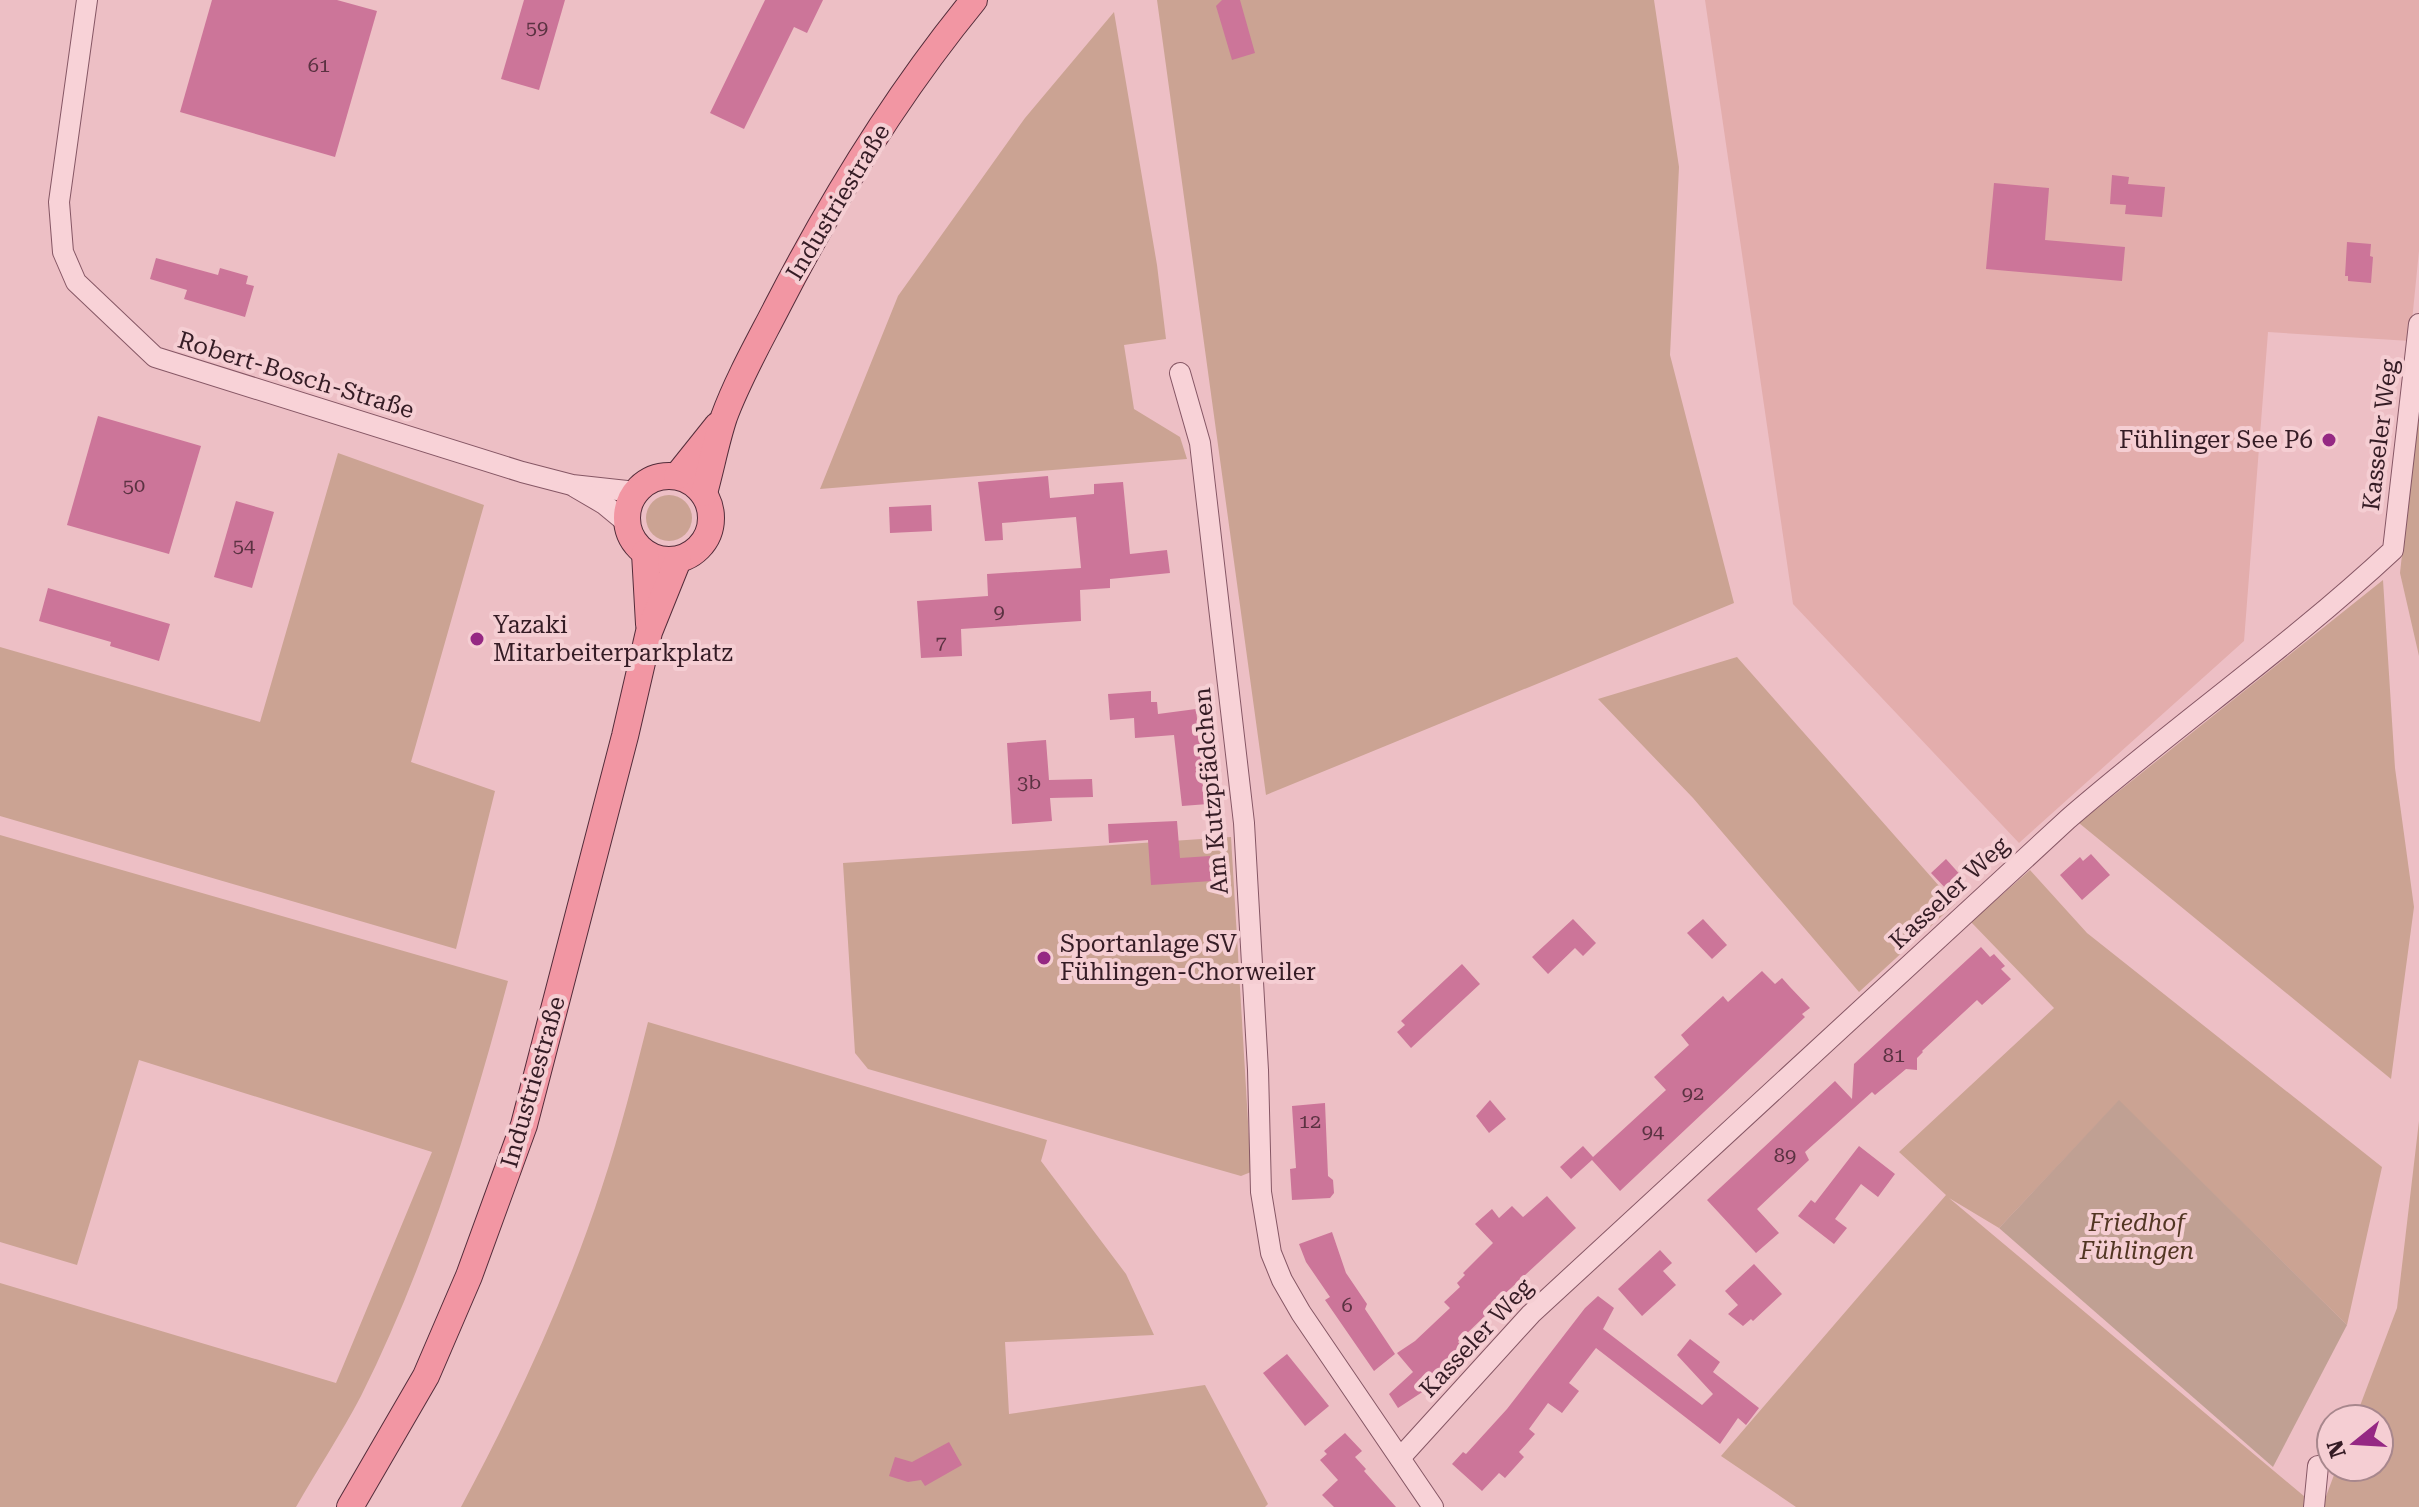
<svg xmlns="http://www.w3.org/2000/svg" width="2419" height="1507" font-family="'Roboto Serif',serif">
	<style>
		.farmland { fill: #e3adac }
		.green { fill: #cba393 }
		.cemetery { fill: #c0a093 }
		.building { fill: #cc7599 }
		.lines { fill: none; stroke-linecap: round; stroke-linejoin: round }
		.minor-casing { stroke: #865765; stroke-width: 22 }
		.major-casing { stroke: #532c3a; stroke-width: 28 }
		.minor { stroke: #f8d2d7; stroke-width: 20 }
		.major { stroke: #f296a3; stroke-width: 26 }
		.poi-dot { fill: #952883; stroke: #f5ced3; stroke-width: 3 }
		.labels { text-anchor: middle; stroke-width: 8; stroke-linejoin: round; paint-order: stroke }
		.number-label { font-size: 20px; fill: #5b3242 }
		.street-label { font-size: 24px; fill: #351c25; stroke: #f5ced3 }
		.poi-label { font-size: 24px; fill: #351c25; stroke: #f5ced3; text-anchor: start }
		.park-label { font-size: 24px; font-style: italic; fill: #523623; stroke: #f5ced3 }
	</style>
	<rect width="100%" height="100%" fill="#edbfc5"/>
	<polygon class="farmland" points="1705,0 2419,0 2419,251 2410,341 2268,332 2244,641 2019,843 1793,604"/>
	<g class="green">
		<polygon points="1157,0 1654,0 1679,167 1670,355 1734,603 1266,795"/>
		<polygon points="1114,12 1157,265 1166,339 1124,345 1134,409 1180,437 1187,459 820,489 898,296 1025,118"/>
		<polygon points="2419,397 2419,656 2400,573"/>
		<polygon points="338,453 484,505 411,762 495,791 456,949 0,816 0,647 260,722"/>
		<circle cx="669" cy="518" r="23"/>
		<polygon points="2383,580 2395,768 2414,907 2391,1079 2079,823"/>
		<polygon points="1737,657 1955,904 1859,992 1693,798 1598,699"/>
		<path d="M0 835 508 981C470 1123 427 1264 361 1396 341 1434 317 1470 296 1507H0V1283L336 1383 432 1152 139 1060 77 1265 0 1242Z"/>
		<polygon points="1231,837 1251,1172 1241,1176 868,1069 855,1053 843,863"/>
		<polygon points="2030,870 2087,933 2382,1167 2347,1325 2119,1101 1999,1228 1949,1198 2317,1507 1796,1507 1721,1456 1946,1195 1899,1152 2054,1008 1971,922"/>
		<path d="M648 1022 1047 1140 1041 1161 1126 1274 1154 1335 1005 1342 1009 1414 1205 1385 1268 1504 1265 1507H461C516 1404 566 1298 602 1187 620 1133 634 1077 648 1022Z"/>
		<polygon points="2419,1121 2419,1507 2322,1507 2337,1467 2379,1467 2379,1419 2355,1419 2397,1308"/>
	</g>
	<polygon class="cemetery" points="2119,1100 2347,1325 2273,1467 1999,1228"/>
	<g class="building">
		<polygon points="212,0 337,0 377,11 335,157 180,112"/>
		<polygon points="524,0 565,0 539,90 501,79"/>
		<polygon points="765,0 823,0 807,33 794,27 744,129 710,113"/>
		<polygon points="1222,0 1240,0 1255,53 1232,60 1216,6"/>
		<polygon points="2112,175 2129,177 2128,184 2165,187 2162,217 2125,214 2126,205 2110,204"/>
		<polygon points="1994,183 2049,188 2045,240 2125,247 2122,281 1986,269"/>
		<polygon points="2347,242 2371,244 2370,256 2373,257 2371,283 2348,281 2348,276 2345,276"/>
		<polygon points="156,258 218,275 220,268 248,276 246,284 254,286 245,317 184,299 187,290 150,279"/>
		<polygon points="98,416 201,446 169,554 67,525"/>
		<polygon points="1048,476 1050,498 1094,494 1094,484 1123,482 1130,554 1167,550 1170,573 1110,579 1110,588 1080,590 1081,621 961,629 962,656 921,658 917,601 988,596 987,574 1081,568 1076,517 1002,523 1003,540 985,541 978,482"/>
		<polygon points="236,501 274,512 252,588 214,577"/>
		<polygon points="931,505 932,531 890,533 889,507"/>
		<polygon points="48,588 170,624 159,661 110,646 111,642 39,621"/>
		<polygon points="1151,691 1151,702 1157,702 1158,714 1196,709 1199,737 1216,735 1221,803 1182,806 1174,735 1135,738 1134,718 1110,720 1108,694"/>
		<polygon points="1046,740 1049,780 1092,779 1093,797 1050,798 1052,821 1012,824 1007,743"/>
		<polygon points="1177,821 1180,858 1210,856 1212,881 1151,885 1148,840 1109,843 1108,824"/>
		<polygon points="2091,854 2110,875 2082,900 2060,875 2080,857 2083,861"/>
		<polygon points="1946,859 1964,879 1950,893 1931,873"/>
		<polygon points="1573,919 1596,943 1583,956 1575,948 1548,974 1532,957"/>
		<polygon points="1703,919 1727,945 1712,959 1687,933"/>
		<polygon points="1981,947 1990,957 1994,954 2005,966 2001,969 2011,979 1982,1005 1977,1000 1922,1051 1923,1052 1917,1058 1917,1070 1906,1069 1875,1095 1872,1092 1805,1152 1809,1160 1757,1209 1779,1233 1756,1253 1707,1200 1835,1081 1852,1099 1854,1064"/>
		<polygon points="1462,964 1480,984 1411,1048 1397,1032 1405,1025 1401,1021"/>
		<polygon points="1762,971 1775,984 1782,978 1790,987 1810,1008 1802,1014 1805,1017 1620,1191 1592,1160 1571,1179 1560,1167 1583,1146 1593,1157 1666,1090 1654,1077 1689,1045 1681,1035 1723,996 1728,1002"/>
		<polygon points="1490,1100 1506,1119 1489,1133 1476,1116"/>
		<polygon points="1325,1103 1328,1176 1333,1180 1334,1193 1330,1198 1292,1200 1290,1169 1296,1168 1292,1106"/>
		<polygon points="1859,1146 1895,1174 1878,1197 1861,1184 1835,1219 1847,1228 1834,1244 1798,1216 1811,1200 1815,1203"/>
		<polygon points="1547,1196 1576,1228 1485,1312 1487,1314 1458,1342 1463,1348 1424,1385 1427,1389 1398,1408 1389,1394 1413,1372 1397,1353 1415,1341 1450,1308 1444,1302 1460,1287 1457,1283 1465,1275 1463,1273 1493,1243 1475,1224 1492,1209 1499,1218 1512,1206 1523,1217"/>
		<polygon points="1332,1232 1346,1273 1367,1304 1365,1309 1395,1354 1374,1371 1325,1300 1330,1297 1306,1262 1299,1244"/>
		<polygon points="1660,1250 1672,1263 1663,1271 1676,1285 1642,1316 1618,1289"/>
		<polygon points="1754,1264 1782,1294 1753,1321 1751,1319 1743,1326 1728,1314 1738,1305 1725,1291"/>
		<polygon points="1598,1296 1614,1308 1603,1329 1702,1405 1713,1394 1677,1355 1690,1339 1720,1362 1713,1372 1759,1408 1746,1425 1738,1418 1720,1444 1596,1348 1569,1383 1579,1391 1562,1413 1548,1403 1529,1429 1535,1434 1519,1452 1524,1457 1505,1478 1499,1473 1482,1491 1452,1464 1463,1452 1466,1454 1507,1409 1585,1308"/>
		<polygon points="1287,1354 1329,1406 1305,1426 1263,1373"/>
		<polygon points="1345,1433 1362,1451 1355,1457 1366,1469 1364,1471 1396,1507 1334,1507 1322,1495 1338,1480 1320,1460 1327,1454 1324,1451"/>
		<polygon points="949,1442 962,1465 925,1486 921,1480 908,1482 889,1476 895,1457 912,1462"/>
	</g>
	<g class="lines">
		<g class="minor-casing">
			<g id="minor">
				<polyline points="87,0 59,202 63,252 76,282 155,357 522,472 572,485 636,492"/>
				<polyline points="1180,373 1200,443 1244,823 1258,1070 1261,1192 1271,1253 1282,1280 1301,1313 1433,1507"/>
				<polyline points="575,487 604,504 627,523"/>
				<path d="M1400 1458 1531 1314 2068 819C2174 727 2290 646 2393 550L2419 324"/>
				<polyline points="2314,1507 2318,1466"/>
			</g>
		</g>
		<g class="major-casing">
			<g id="major">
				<circle cx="669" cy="518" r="42"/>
				<polyline points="677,476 717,426"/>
				<path d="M704 493C711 468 716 441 724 417 738 379 759 342 777 307 833 198 897 94 974 0"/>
				<polyline points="645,553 649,624"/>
				<polyline points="350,1507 426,1376 469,1276 524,1125 625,736 649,632 678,560"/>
			</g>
		</g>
		<use href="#minor" class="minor"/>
		<use href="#major" class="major"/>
	</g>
	<g class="poi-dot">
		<circle cx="2329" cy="440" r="8"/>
		<circle cx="477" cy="639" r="8"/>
		<circle cx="1044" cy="958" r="8"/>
	</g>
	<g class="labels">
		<g class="number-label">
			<text x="537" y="34">59</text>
			<text x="319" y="72">61</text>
			<text x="134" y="492">50</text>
			<text x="244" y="552">54</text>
			<text x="999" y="618">9</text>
			<text x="941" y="650">7</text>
			<text x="1029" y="789">3b</text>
			<text x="1894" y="1062">81</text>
			<text x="1693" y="1100">92</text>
			<text x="1310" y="1128">12</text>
			<text x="1653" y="1138">94</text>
			<text x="1785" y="1162">89</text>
			<text x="1347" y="1312">6</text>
		</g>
		<g class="street-label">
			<text transform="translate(838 202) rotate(-59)" y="8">Industriestraße</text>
			<text transform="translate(296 375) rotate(17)" y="8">Robert-Bosch-Straße</text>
			<text transform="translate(2380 435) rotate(-83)" y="8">Kasseler Weg</text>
			<text transform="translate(1211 791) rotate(-95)" y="8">Am Kutzpfädchen</text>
			<text transform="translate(1949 893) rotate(-43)" y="8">Kasseler Weg</text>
			<text transform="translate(533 1082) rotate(-74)" y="8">Industriestraße</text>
			<text transform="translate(1476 1338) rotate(-47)" y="8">Kasseler Weg</text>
		</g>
		<g class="poi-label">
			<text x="2313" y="448" text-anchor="end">Fühlinger See P6</text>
			<text x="493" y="633">Yazaki<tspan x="493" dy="28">Mitarbeiterparkplatz</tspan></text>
			<text x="1060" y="952">Sportanlage SV<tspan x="1060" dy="28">Fühlingen-Chorweiler</tspan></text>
		</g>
		<g class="park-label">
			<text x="2137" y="1231">Friedhof<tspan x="2137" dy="28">Fühlingen</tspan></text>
		</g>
	</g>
	<g transform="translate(2355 1443) rotate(252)"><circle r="38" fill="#f5ced3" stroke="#a8878d" stroke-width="2"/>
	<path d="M0-6L14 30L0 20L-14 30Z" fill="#952883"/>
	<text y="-12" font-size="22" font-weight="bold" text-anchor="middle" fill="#351c25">N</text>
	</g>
</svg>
